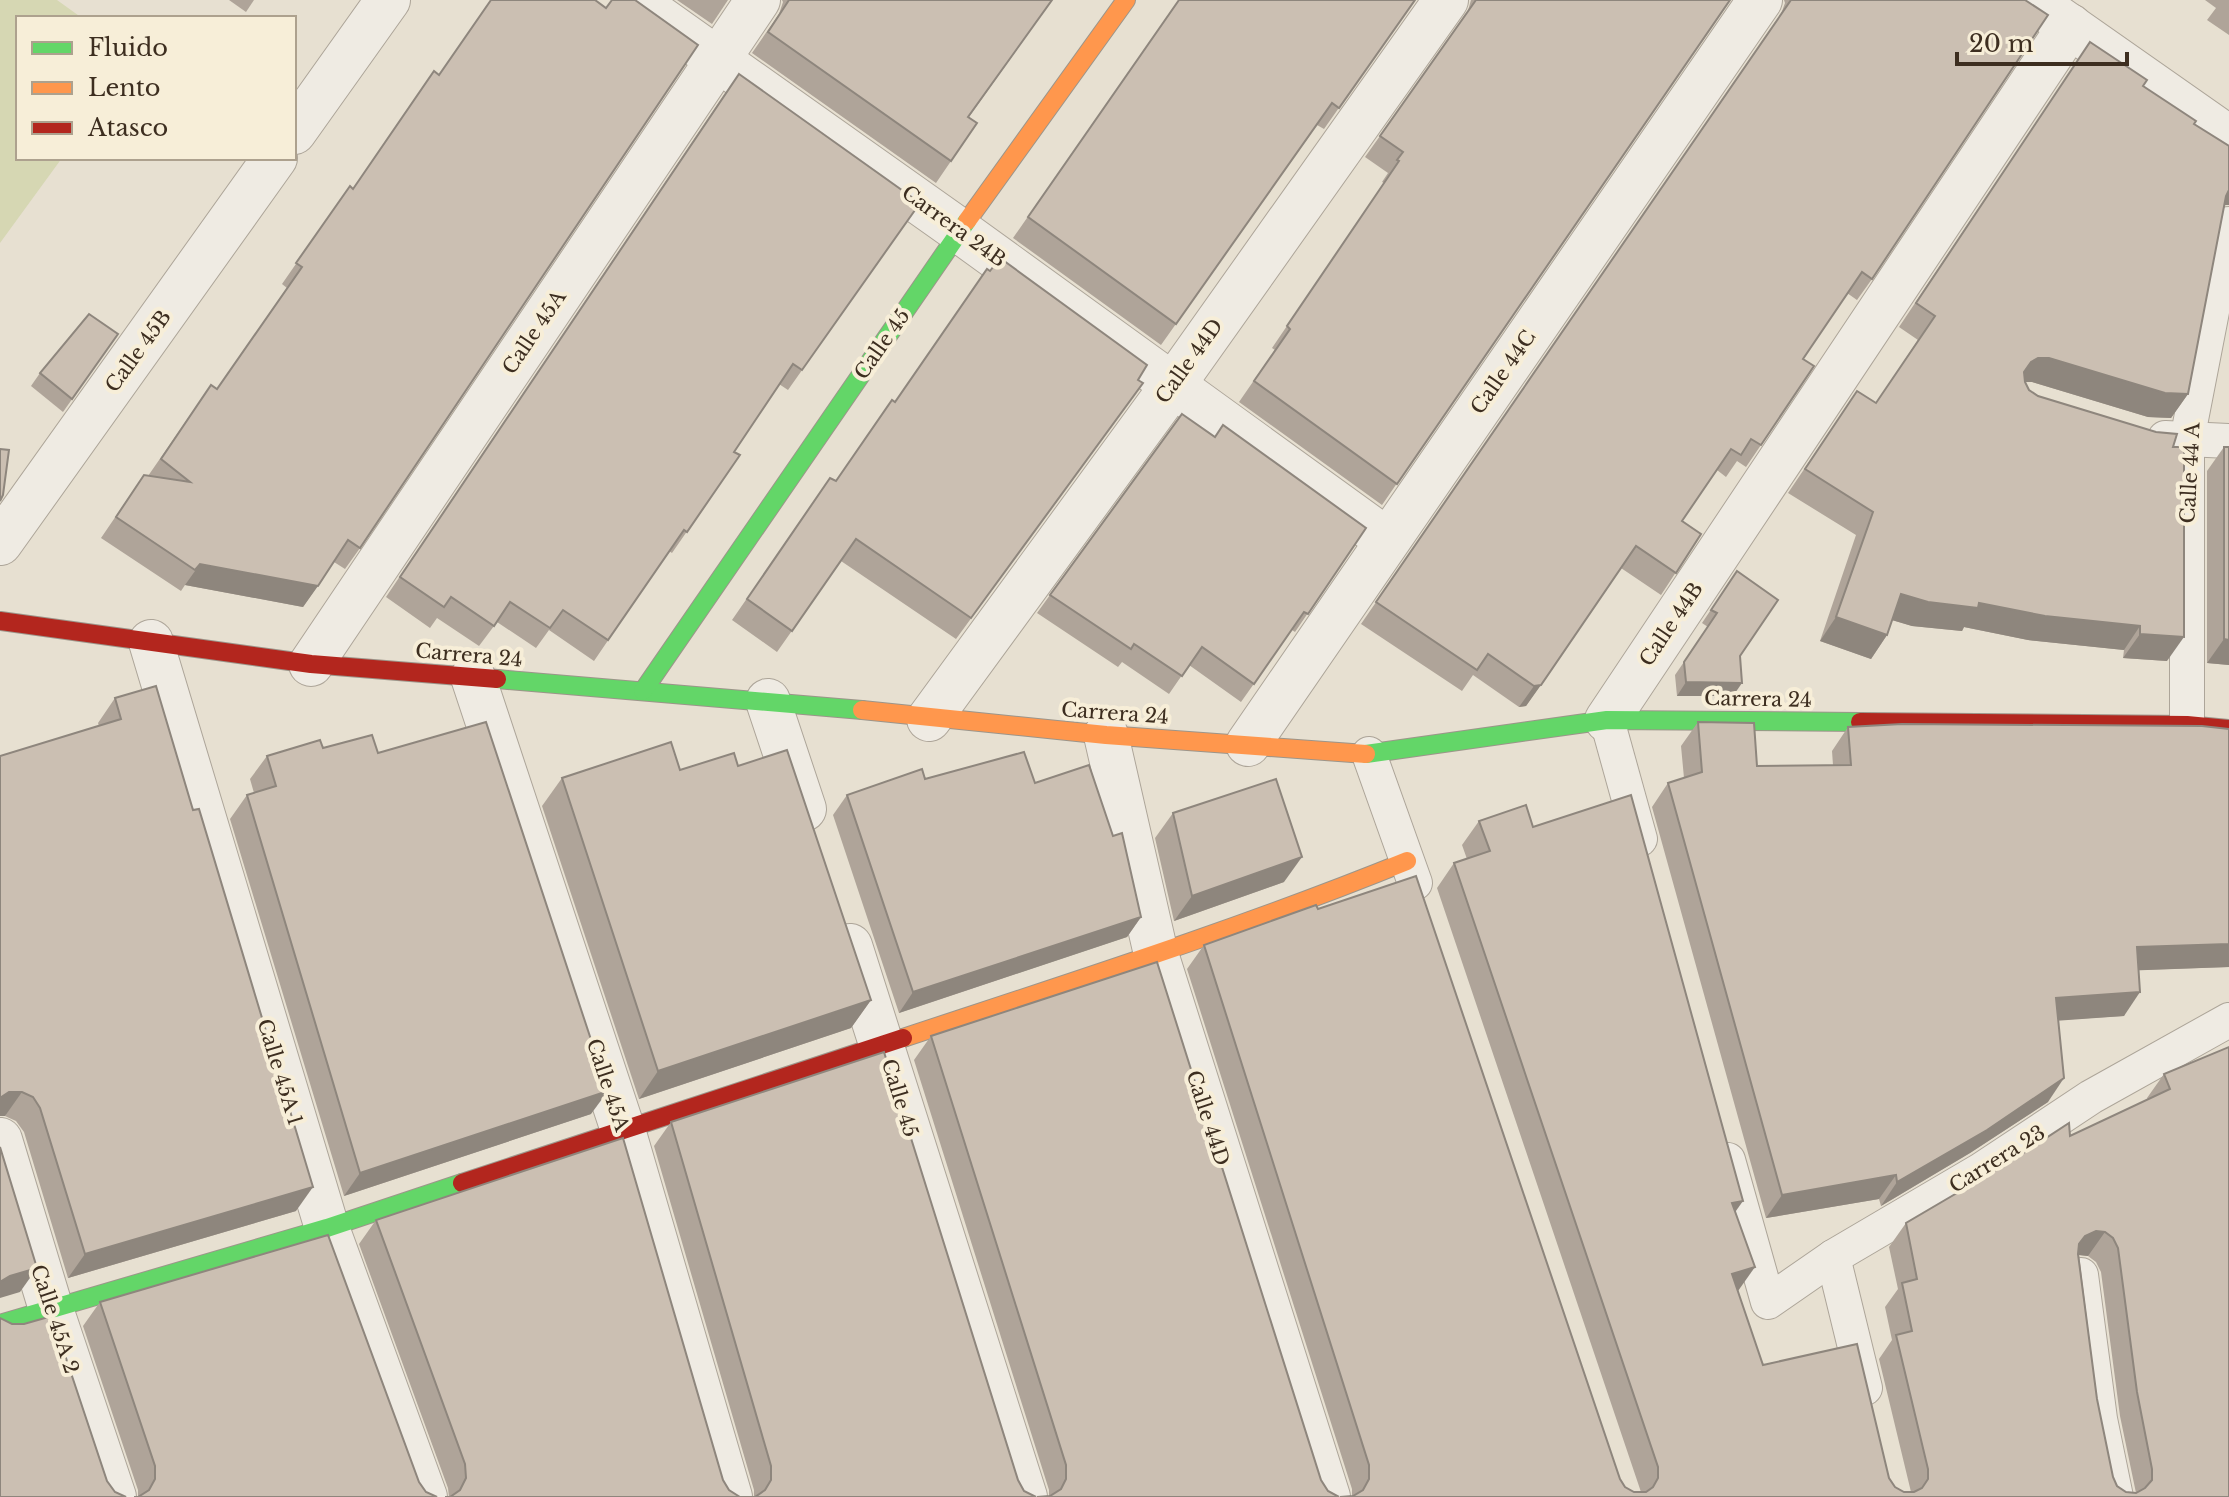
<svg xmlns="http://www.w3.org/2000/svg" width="2229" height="1497" font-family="'Libre Baskerville',serif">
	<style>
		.grass { fill: #d6d7b3 }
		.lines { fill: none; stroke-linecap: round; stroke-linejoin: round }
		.lane-casing { stroke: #ada599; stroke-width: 36 }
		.street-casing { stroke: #ada599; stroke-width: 46 }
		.fast-casing { stroke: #9c958a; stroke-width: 20 }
		.slow-casing { stroke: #9c958a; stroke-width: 20 }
		.jam-casing { stroke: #9c958a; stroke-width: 20 }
		.lane { stroke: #efebe3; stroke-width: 34 }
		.street { stroke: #efebe3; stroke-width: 44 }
		.fast { stroke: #63d668; stroke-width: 18 }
		.slow { stroke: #ff974d; stroke-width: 18 }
		.jam { stroke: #b3261e; stroke-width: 18 }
		.wall { fill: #afa499; fill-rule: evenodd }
		.shaded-wall { fill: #8e867d }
		.building { fill: #cbbfb2; stroke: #8e867d; stroke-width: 2; fill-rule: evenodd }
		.labels { text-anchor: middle; stroke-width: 8; stroke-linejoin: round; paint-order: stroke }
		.street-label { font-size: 20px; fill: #3d2e20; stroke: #f7eed8 }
	</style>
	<rect width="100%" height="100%" fill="#e7e0d1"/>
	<polygon class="grass" points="0,0 57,0 82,18 18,18 18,158 62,158 0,243"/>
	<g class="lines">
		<g class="lane-casing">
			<g id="lane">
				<polyline points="2165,438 2229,441"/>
				<polyline points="1607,720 1640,839"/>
				<polyline points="2187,725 2187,440 2229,224"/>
				<polyline points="1369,754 1415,883"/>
				<polyline points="1728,1160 1768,1302 1833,1257 1981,1170 2091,1097 2229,1020"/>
				<polyline points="1833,1257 1865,1388"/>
				<polyline points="2081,1275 2100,1419 2116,1497"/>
			</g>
		</g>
		<g class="street-casing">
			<g id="street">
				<polyline points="634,0 960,231 1387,540"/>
				<polyline points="2032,0 2229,138"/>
				<polyline points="294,132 388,0"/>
				<polyline points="0,543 275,158"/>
				<polyline points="151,642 327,1228 425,1497"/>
				<polyline points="311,664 758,0"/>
				<polyline points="473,677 623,1130 730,1497"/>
				<polyline points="768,701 804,809"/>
				<polyline points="929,719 1173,385 1446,0"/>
				<polyline points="1607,720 2070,26"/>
				<polyline points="1106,735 1156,954 1328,1497"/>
				<polyline points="1248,744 1760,0"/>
				<polyline points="850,946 1025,1497"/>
				<polyline points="0,1140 51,1309 114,1497"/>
			</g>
		</g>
		<g class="fast-casing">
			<g id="fast">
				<polyline points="497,679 862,710"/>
				<polyline points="643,691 967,221"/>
				<polyline points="1366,754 1607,720 1860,722"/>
				<polyline points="0,1324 327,1228 462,1183"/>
			</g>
		</g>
		<g class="slow-casing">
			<g id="slow">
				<polyline points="967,221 1126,0"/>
				<polyline points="862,710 1106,735 1366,754"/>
				<path d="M903 1038C1072 982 1242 928 1407 861"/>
			</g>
		</g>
		<g class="jam-casing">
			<g id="jam">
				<polyline points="0,621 311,664 497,679"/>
				<polyline points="1860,722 2187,725 2229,729"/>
				<polyline points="462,1183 903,1038"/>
			</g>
		</g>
		<use href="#lane" class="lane"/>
		<use href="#street" class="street"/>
		<use href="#fast" class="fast"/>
		<use href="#slow" class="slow"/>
		<use href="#jam" class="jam"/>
	</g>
	<g class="wall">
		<polygon points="229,0 254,0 246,12"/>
		<polygon points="677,0 728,0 712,24"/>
		<polygon points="782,0 1052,0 969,117 977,123 936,183 752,53 779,14 783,2"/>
		<polygon points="1179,0 1415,0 1324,129 1317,125 1161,345 1013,238"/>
		<polygon points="1471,0 1730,0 1382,505 1239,402 1275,350 1272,348 1384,183 1382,182 1388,173 1365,157 1467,14"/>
		<polygon points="1784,0 2025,0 1872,279 1857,300 1847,293 1803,359 1761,445 1746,467 1737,461 1726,477 1717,470 1682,521 1701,534 1661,595 1621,568 1526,706 1519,707 1473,675 1462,691 1361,624 1781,14 1785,3"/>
		<polygon points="2205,0 2229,0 2229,35 2207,20 2216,8"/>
		<polygon points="2090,42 2143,86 2194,124 2224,205 2188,394 2171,418 2148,417 2032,382 2025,382 2029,390 2038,396 2173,447 2167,661 2123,658 2124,650 2028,640 1964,627 1962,631 1912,626 1892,620 1887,635 1871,659 1820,641 1856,535 1788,493 1857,391 1876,403 1918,340 1899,327"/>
		<polygon points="724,95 920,203 788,390 779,384 734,452 740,455 672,553 669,551 594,661 549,630 536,648 497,622 479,646 437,618 430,628 386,597"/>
		<polygon points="350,186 360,548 345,569 334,562 303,607 185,585 181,591 101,538 144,475 148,476 211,385 217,389 287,288 282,284"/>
		<polygon points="118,334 63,412 31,386 40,373"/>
		<polygon points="1138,380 1128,404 956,639 841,561 777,652 732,620 830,478 836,481 895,402"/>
		<polygon points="1215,437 1366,528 1295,632 1292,630 1241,702 1189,665 1169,694 1122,662 1118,667 1037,613 1050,595"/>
		<polygon points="2224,447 2229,447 2229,665 2207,663 2207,471"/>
		<polygon points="1737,571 1740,656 1733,696 1677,696 1675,675 1708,627 1702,623"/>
		<polygon points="115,698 296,1211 68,1278 24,1132 16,1121 5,1116 99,726 98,723"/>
		<polygon points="1698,722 1757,766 1833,765 1832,751 1848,727 2229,967 2139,970 2124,1016 2058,1020 2048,1102 1970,1153 1881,1206 1879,1199 1766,1218 1652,807 1668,783 1684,778 1681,746"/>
		<polygon points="323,748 378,753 591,1114 344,1196 230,819 247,795 254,793 250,779 267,756"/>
		<polygon points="738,766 871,1000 851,1028 639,1099 542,806 562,778"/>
		<polygon points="925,779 1035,783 1141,917 1127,937 899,1013 833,815 847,795"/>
		<polygon points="1173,813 1284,882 1174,921 1155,838"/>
		<path d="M1479 821 1533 827 1736 1212 1737 1291 1763 1365 1889 1478 1895 1487 1904 1492H1911L1879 1359 1892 1340 1885 1307 1898 1289 1889 1247 1906 1223 2070 1136 2148 1100 2147 1098 2164 1074 2229 1047V1497L1352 1496V1489L1187 969 1204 945 1318 909 1620 1479 1625 1487 1634 1492H1641L1437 888 1454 863 1467 859 1462 845ZM2079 1255 2088 1256 2096 1262 2101 1272 2120 1416 2136 1493 2126 1492 2117 1486 2113 1477 2097 1399Z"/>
		<polygon points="931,1036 1321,1480 1328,1491 1049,1496 1049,1490 914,1060"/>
		<polygon points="884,1052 1018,1480 1024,1491 1036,1497 445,1497 449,1497 448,1488 359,1244 376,1220 623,1138 723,1480 729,1490 740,1497 754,1497 754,1490 654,1146 671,1122"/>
		<polygon points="100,1302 419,1482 426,1492 138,1497 138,1490 83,1326"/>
	</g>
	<g class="shaded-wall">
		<polygon points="2229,189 2229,205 2222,205"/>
		<polygon points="2038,358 2049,358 2188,394 2171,418 2148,417 2032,382 2022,382 2014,386 2031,362"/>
		<polygon points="200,564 318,586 303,607 185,585"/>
		<polygon points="1901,594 1979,603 2140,626 2124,650 2028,640 1964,627 1962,631 1912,626 1885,618"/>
		<polygon points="1836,617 1887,635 1871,659 1820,641"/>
		<polygon points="2140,634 2184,637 2167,661 2123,658"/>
		<polygon points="2224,639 2229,640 2229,665 2207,663"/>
		<polygon points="1686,682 1742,683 1733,696 1677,696"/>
		<polygon points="1541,685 1526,706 1519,707 1534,686"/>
		<polygon points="1302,857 1284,882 1174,921 1192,896"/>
		<polygon points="1141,917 1127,937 899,1013 913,992"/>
		<polygon points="2229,944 2229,967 2120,971 2137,947"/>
		<polygon points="2140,992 2124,1016 2040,1022 2056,998"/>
		<polygon points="871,1000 851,1028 639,1099 658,1071"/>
		<polygon points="2064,1078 2048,1102 1970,1153 1881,1206 1897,1182"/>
		<polygon points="608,1091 591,1114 344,1196 360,1173"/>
		<polygon points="9,1092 22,1092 5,1116 0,1116 0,1098"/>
		<polygon points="1896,1175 1879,1199 1766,1218 1782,1195"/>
		<polygon points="313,1187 296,1211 68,1278 85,1254"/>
		<polygon points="1743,1201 1726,1225 1732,1203"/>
		<polygon points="2096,1231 2105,1232 2088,1256 2079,1255 2068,1260 2085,1236"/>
		<polygon points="1755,1267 1738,1291 1732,1274"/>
		<polygon points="37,1268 20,1292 0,1298 0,1282 10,1276"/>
	</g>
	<g class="building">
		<polygon points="491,0 595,0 606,8 612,0 635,0 698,45 360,548 348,540 318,586 200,564 195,570 116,517 144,475 190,482 161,459 211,385 217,389 302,267 296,263 350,186 353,189 434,71 439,75"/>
		<polygon points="789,0 1052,0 968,117 977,123 951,161 768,32"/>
		<polygon points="1179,0 1415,0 1339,108 1332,103 1176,324 1028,217"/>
		<polygon points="1476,0 1730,0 1397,484 1254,381 1290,329 1287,326 1399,161 1397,160 1403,152 1380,136"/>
		<polygon points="1791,0 2025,0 2048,15 1872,279 1862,272 1803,359 1814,366 1761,445 1751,439 1741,455 1731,449 1682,521 1701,534 1676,573 1636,546 1541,685 1534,686 1488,654 1477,670 1376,602"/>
		<polygon points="2090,42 2147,80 2143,86 2196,121 2194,124 2229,146 2229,190 2226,196 2188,394 2165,393 2049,358 2038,358 2031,362 2024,372 2025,382 2029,390 2038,396 2156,432 2177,434 2173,447 2184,447 2184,637 2140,634 2140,626 2045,616 1979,603 1978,608 1928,602 1901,594 1887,635 1836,617 1873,512 1805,469 1857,391 1876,403 1935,316 1916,303"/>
		<polygon points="739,74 920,203 802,370 793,364 734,452 740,455 687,532 684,530 608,640 563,610 550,628 510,602 494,626 451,597 444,607 400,577"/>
		<polygon points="1000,258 1147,365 1138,380 1143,383 971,618 856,539 792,631 747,599 830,478 836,481 892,400 895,402 987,269 990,271"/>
		<polygon points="89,314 118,334 72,399 40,373"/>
		<polygon points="1182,414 1215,437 1223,425 1366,528 1308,614 1304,612 1254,684 1202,647 1182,676 1134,644 1131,649 1050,595"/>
		<polygon points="2224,447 2229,447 2229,640 2224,639"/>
		<polygon points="0,449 9,450 3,495 0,501"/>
		<polygon points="1737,571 1778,600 1740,656 1742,683 1686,682 1684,662 1717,613 1711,610"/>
		<polygon points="156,686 193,810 199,809 313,1187 85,1254 40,1108 33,1097 22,1092 9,1092 0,1098 0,756 121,719 115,698"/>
		<polygon points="486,722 608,1091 360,1173 247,795 276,786 267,756 320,740 323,748 372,735 378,753"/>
		<polygon points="1698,722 1754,723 1757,766 1851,765 1848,727 1902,724 2202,726 2229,729 2229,944 2137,947 2140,992 2056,998 2064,1078 1987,1130 1897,1182 1896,1175 1782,1195 1668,783 1702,772"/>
		<polygon points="671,742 680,770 734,753 738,766 787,750 871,1000 658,1071 562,778"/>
		<polygon points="1024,752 1035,783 1089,765 1113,836 1122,833 1141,917 913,992 847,795 922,769 925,779"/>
		<polygon points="1276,779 1302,857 1192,896 1173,813"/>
		<path d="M1631 795 1743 1201 1732 1203 1755 1267 1732 1274 1763 1365 1857 1344 1889 1478 1895 1487 1904 1492H1914L1922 1488 1928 1479V1469L1896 1335 1912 1331 1902 1283 1917 1279 1906 1223 2008 1163 2069 1123 2070 1136 2170 1089 2164 1074 2229 1047V1497H1340L1353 1496 1363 1490 1369 1479V1465L1204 945 1316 905 1318 909 1416 876 1620 1479 1625 1487 1634 1492H1646L1653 1487 1658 1478V1467L1454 863 1490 851 1479 821 1526 805 1533 827ZM2096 1231 2105 1232 2113 1238 2118 1248 2137 1392 2152 1469V1480L2145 1488 2136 1493 2126 1492 2117 1486 2113 1477 2097 1399 2078 1254 2079 1244 2085 1236Z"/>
		<polygon points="1157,962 1321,1480 1328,1491 1339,1497 1037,1497 1050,1496 1061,1489 1066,1479 1066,1465 931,1036"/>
		<polygon points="884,1052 1018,1480 1024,1491 1036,1497 445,1497 450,1497 460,1490 466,1478 465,1464 376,1220 623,1138 723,1480 729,1490 740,1497 755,1497 765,1490 771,1480 771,1466 671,1122"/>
		<polygon points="0,1147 37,1268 10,1276 0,1282"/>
		<polygon points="328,1235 419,1482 426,1492 437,1497 134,1497 138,1497 149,1490 155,1479 155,1466 100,1302"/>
		<polygon points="52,1316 107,1481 115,1492 126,1497 0,1497 0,1318 12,1324 24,1324"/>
	</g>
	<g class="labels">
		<g class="street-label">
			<text transform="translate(954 226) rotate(36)" y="7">Carrera 24B</text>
			<text transform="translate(534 332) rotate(-56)" y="7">Calle 45A</text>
			<text transform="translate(882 344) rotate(-55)" y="7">Calle 45</text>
			<text transform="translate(138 351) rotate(-54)" y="7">Calle 45B</text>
			<text transform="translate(1189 361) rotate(-54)" y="7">Calle 44D</text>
			<text transform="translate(1503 372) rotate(-55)" y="7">Calle 44C</text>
			<text transform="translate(2190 473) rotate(-87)" y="7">Calle 44 A</text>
			<text transform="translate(1671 624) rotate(-56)" y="7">Calle 44B</text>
			<text transform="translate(469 655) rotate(5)" y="7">Carrera 24</text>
			<text transform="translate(1758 699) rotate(1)" y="7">Carrera 24</text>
			<text transform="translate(1115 713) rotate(4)" y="7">Carrera 24</text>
			<text transform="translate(280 1072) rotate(73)" y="7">Calle 45A 1</text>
			<text transform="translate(608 1085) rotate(72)" y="7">Calle 45A</text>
			<text transform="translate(900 1098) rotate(73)" y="7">Calle 45</text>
			<text transform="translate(1208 1118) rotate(72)" y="7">Calle 44D</text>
			<text transform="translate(1997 1159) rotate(-32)" y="7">Carrera 23</text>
			<text transform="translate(55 1319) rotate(72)" y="7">Calle 45A 2</text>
		</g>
	</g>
	<rect x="16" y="16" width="280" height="144" fill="#f7eed8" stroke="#ada18e" stroke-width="2"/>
	<rect x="32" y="42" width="40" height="12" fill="#63d668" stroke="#ada18e" stroke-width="2"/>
	<text x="88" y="56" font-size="24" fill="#3d2e20">Fluido</text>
	<rect x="32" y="82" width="40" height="12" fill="#ff974d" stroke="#ada18e" stroke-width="2"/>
	<text x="88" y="96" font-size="24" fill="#3d2e20">Lento</text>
	<rect x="32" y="122" width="40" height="12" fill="#b3261e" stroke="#ada18e" stroke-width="2"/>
	<text x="88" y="136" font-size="24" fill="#3d2e20">Atasco</text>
	<path d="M1957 52v12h170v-12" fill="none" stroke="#3d2e20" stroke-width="4"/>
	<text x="1969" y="52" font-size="24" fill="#3d2e20" stroke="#f7eed8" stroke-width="6" paint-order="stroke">20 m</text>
</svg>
